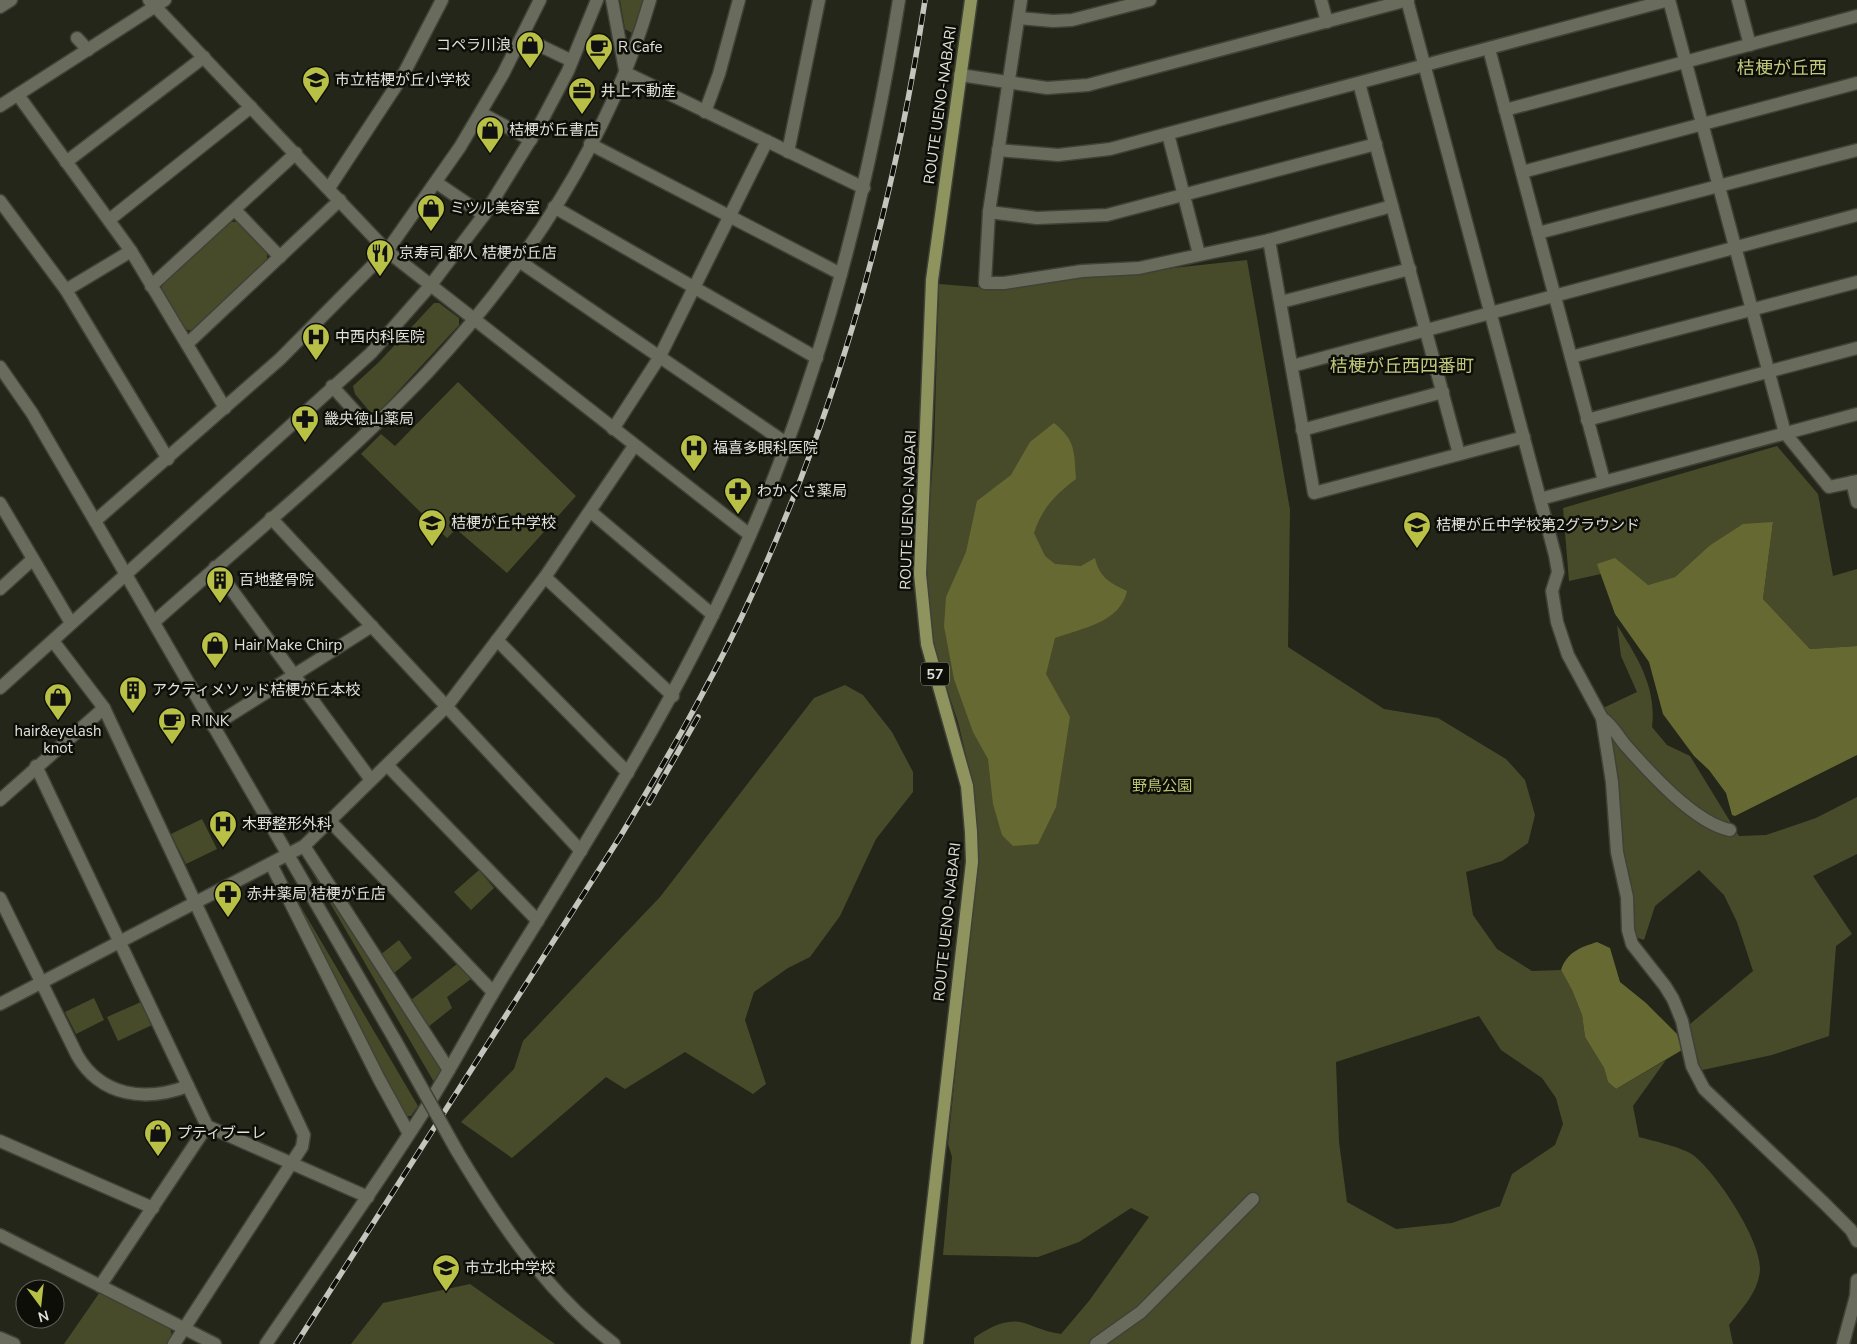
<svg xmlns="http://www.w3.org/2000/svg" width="1857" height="1344" font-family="'Nunito Sans','Noto Sans JP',sans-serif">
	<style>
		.green { fill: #484b2a; fill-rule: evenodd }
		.water { fill: #666a32 }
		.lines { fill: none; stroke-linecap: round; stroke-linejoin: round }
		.minor-casing { stroke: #404137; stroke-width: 15 }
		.major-casing { stroke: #404137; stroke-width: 15 }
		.minor { stroke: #696b5c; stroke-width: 12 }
		.major { stroke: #8f945e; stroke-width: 12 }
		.rail-casing { stroke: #c4c5bd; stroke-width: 5.5 }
		.rail { stroke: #0d0e08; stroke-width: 4; stroke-dasharray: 11; stroke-linecap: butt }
		.minor-bridge-casing { stroke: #404137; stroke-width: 15; stroke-linecap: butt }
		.minor-bridge { stroke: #696b5c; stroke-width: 12 }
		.labels { text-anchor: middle; stroke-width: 5; stroke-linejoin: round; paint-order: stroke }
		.shield { fill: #0d0e08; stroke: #a1a29a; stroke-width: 1 }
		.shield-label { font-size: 14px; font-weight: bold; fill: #e0e1d9 }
		.poi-label { font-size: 15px; fill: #e0e1d9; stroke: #0d0e08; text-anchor: start }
		.street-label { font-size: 15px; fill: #e0e1d9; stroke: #0d0e08 }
		.park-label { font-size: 15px; fill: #c0c772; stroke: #0d0e08 }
		.quarter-label { font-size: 18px; fill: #c3c97c; stroke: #0d0e08 }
	</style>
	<rect width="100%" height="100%" fill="#242619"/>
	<g class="green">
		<polygon points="620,0 644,0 632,33 625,29"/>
		<polygon points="229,222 238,222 267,252 267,262 193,331 184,329 161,290 163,282"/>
		<path d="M1247 260 1290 510 1288 647 1384 709 1438 718 1506 759 1525 780 1535 815 1528 843 1502 861 1466 872 1473 915 1497 949 1532 971 1561 970 1572 990 1582 1015 1585 1037 1604 1068 1608 1082 1616 1089 1666 1060 1633 1106 1639 1137C1653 1141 1682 1147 1693 1155 1716 1172 1761 1240 1760 1269 1759 1291 1742 1309 1729 1325L1733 1344H974V1338C986 1329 1007 1317 1024 1323 1037 1327 1046 1332 1061 1334L1089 1301 1149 1217 1131 1208 1079 1242 1038 1257 943 1255 952 1157 948 1144 978 848 973 785 958 722 939 665 931 630 927 594V544L934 446 939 284 988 288ZM1479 1016 1501 1050 1542 1078 1556 1098 1563 1124 1555 1145 1512 1174 1500 1206 1452 1223 1396 1229 1347 1202 1339 1142 1336 1062Z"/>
		<polygon points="434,303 439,303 459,318 459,325 378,413 371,413 355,394 353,386 379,362"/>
		<polygon points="458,382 576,496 507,573 456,529 447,538 361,454 381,434 395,446"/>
		<polygon points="1777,446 1818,494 1833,576 1857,569 1857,646 1810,649 1763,599 1773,522 1709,546 1675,577 1648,585 1598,564 1601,574 1569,581 1563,508"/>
		<path d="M1617 625C1637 657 1657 687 1652 727L1667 745 1690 756 1739 836 1766 835 1816 818 1857 797V854L1813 876 1852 934 1836 946 1829 1036 1772 1055 1698 1071 1689 1025 1753 971 1737 922 1724 895 1699 870 1655 906 1644 940 1638 938 1632 929 1601 709 1637 692 1621 656Z"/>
		<polygon points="845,685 863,695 892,732 913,772 913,792 876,839 840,916 810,957 788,968 754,992 745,1020 766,1084 753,1094 685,1052 625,1089 606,1077 512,1158 461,1122 514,1069 523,1041 660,897 814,698"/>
		<polygon points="202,819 217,849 186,864 171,834"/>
		<polygon points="308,865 440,1066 440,1073 434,1082"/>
		<polygon points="479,870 494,888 471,910 454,892"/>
		<polygon points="285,880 418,1106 411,1116 404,1116"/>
		<polygon points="399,940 412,958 393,974 380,955"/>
		<polygon points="457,964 471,979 447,997 452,1008 428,1027 411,1000"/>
		<polygon points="94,998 104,1020 76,1034 65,1012"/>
		<polygon points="141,1002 152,1025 118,1041 107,1017"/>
		<polygon points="470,1284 555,1344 351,1344 383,1303"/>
		<polygon points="100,1292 170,1327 172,1336 168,1344 64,1344"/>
	</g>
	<g class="water">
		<path d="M1054 423C1076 441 1074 451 1076 479 1056 494 1042 508 1034 533L1045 556 1055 564 1081 566 1095 558C1099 577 1110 583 1127 591 1120 623 1082 628 1055 638L1046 674 1070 717 1056 807 1038 844 1013 846 1002 835 993 804 988 759 973 732 954 679 944 626 946 597 966 552 977 501 1011 475 1030 442Z"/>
		<polygon points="1773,522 1763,599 1810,649 1857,646 1857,755 1735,816 1732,815 1726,793 1709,770 1694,756 1663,714 1649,662 1615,614 1597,564 1615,558 1648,585 1675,577 1709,546 1743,524"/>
		<path d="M1597 942 1610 948 1620 982 1646 1003 1677 1034 1682 1050 1616 1089 1608 1082 1604 1068 1585 1037 1582 1015 1572 990 1561 970C1567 952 1581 947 1597 942Z"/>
	</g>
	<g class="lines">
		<g class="minor-casing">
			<g id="minor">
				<polyline points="149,0 387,251 750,535"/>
				<polyline points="612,0 625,70"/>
				<polyline points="1021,0 989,212 985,283 1004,283 1082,271 1139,268 1269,240 1392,206"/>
				<polyline points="1321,0 1327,22"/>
				<polyline points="1407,0 1555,555 1558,572 1552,591 1557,622 1568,655 1602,718 1612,782 1617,852 1627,897 1628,930 1632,944 1665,986 1673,999 1682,1021 1692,1066 1704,1089 1824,1203 1851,1230 1857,1241"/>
				<polyline points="1669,0 1785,433 1829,487 1857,481"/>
				<polyline points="1738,0 1750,45"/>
				<polyline points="0,7 11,0"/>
				<polyline points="1019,18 1053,21 1072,20 1150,0"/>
				<polyline points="522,37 572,61"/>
				<polyline points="77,38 88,50"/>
				<polyline points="1489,49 1604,481"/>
				<polyline points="626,73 864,188"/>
				<polyline points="960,75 1047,88 1088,85 1408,0"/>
				<polyline points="1359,83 1459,454"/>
				<polyline points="18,95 131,251 225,408"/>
				<polyline points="0,106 165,0"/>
				<polyline points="1505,110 1857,16"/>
				<polyline points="705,112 719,74 739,0"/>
				<polyline points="481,113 531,140"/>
				<polyline points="1168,134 1199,254"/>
				<polyline points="590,144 841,274"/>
				<polyline points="998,150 1058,155 1110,149 1669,0"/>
				<polyline points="788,152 819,0"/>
				<polyline points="66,162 204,57"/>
				<polyline points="1522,172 1857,83"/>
				<polyline points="437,183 484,215"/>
				<polyline points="329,188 402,77 442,0"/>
				<polyline points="0,201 66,290 168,459"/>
				<polyline points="554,207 817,358"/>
				<polyline points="235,210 280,257"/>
				<polyline points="989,212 1037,218 1107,215 1376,144"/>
				<polyline points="109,220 251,107"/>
				<polyline points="1538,233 1857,150"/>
				<polyline points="1269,240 1314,493 1524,437"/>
				<polyline points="519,261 786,443"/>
				<polyline points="151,286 296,153"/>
				<polyline points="66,290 131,251"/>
				<polyline points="1281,302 1410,269"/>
				<polyline points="187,344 340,200"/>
				<polyline points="1571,357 1857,282"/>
				<polyline points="1292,366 1857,215"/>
				<polyline points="0,367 32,413 95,521 395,1040"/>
				<polyline points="332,386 370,428"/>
				<polyline points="1587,420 1857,348"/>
				<polyline points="613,429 659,358 767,141"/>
				<polyline points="1302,430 1443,392"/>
				<polyline points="1852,482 1857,502"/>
				<polyline points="1540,499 1857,414"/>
				<polyline points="0,503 71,623"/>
				<polyline points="591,512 713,615"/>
				<polyline points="271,518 581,851"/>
				<polyline points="95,521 280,359 387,251 460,147 503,74 540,0"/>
				<polyline points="215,567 371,780"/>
				<polyline points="545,577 673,696"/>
				<polyline points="0,589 33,559"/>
				<path d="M154 622C245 541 343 461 427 373 525 268 610 139 650 0"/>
				<polyline points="497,640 628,773"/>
				<polyline points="53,641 104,708 304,1135 302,1147 174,1344"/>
				<polyline points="0,688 371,353 430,286 484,215 539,126 568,71 597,0"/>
				<path d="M1602 718C1613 725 1618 737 1627 747 1651 774 1695 823 1730 830"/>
				<polyline points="213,726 372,626"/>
				<polyline points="387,765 538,921"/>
				<polyline points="36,766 207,1126 368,1197"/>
				<polyline points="0,800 104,708"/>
				<polyline points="330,821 493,992"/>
				<polyline points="304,846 449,1070"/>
				<polyline points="271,864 379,1079 408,1132"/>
				<path d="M0 898 77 1055C101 1097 146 1102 188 1086"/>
				<polyline points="0,1004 304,846 447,706 545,577 634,446"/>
				<polyline points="0,1141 153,1208"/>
				<path d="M457 1151C500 1223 546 1292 614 1344"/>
				<polyline points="0,1235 215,1344"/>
				<polyline points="100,1286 207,1126"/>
				<polyline points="0,1338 14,1344"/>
				<path d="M266 1344C321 1263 379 1183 431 1100 457 1058 480 1013 507 970 606 812 704 655 773 480 834 326 873 164 899 0"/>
				<polyline points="1096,1344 1141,1312 1253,1199"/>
				<polyline points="1843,1344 1856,1296 1857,1280"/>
			</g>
		</g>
		<g class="major-casing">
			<polyline id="major" points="917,1344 972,862 971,832 967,786 927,644 920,574 932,280 971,0"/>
		</g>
		<use href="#minor" class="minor"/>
		<use href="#major" class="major"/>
		<g class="rail-casing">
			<g id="rail">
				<polyline points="649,803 698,717"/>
				<path d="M296 1344 620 837C663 765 706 692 742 616 834 422 893 212 925 0"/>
			</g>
		</g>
		<use href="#rail" class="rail"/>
		<g class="minor-bridge-casing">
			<polyline id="minor-bridge" points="395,1040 457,1151"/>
		</g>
		<use href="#minor-bridge" class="minor-bridge"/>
	</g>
	<defs>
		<g id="shop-pin" transform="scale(1.4375)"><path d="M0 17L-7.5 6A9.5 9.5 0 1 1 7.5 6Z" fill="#b9c046" stroke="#0d0e08"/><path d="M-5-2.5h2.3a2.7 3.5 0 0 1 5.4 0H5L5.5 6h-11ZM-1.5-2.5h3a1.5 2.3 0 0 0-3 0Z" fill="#111"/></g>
		<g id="cafe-pin" transform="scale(1.4375)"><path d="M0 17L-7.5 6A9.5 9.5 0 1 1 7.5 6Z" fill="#b9c046" stroke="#0d0e08"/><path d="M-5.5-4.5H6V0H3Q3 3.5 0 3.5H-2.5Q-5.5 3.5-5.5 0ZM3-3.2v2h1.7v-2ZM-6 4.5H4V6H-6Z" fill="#111"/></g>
		<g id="school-pin" transform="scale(1.4375)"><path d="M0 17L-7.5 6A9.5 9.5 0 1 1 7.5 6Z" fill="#b9c046" stroke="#0d0e08"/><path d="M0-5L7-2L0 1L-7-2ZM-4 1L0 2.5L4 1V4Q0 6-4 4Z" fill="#111"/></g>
		<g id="office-pin" transform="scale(1.4375)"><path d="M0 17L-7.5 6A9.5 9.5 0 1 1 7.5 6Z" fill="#b9c046" stroke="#0d0e08"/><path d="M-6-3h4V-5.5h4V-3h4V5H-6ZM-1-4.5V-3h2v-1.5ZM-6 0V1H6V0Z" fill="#111"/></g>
		<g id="restaurant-pin" transform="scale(1.4375)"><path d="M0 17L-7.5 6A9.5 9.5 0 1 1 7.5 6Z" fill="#b9c046" stroke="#0d0e08"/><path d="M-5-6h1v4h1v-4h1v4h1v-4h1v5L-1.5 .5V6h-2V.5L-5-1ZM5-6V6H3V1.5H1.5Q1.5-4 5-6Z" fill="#111"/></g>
		<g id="hospital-pin" transform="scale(1.4375)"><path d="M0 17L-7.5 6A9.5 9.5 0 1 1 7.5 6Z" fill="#b9c046" stroke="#0d0e08"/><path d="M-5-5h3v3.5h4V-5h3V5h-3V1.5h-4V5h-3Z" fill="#111"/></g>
		<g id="pharmacy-pin" transform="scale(1.4375)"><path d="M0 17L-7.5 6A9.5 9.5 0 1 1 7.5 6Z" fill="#b9c046" stroke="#0d0e08"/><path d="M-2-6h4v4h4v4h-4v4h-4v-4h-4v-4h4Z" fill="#111"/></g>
		<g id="building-pin" transform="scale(1.4375)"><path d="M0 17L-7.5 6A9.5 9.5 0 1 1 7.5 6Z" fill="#b9c046" stroke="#0d0e08"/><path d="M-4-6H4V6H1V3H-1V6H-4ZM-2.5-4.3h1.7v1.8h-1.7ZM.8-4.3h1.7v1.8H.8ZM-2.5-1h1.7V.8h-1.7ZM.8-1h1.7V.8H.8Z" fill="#111"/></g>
	</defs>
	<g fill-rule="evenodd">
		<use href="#shop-pin" x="530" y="45"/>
		<use href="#cafe-pin" x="599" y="47"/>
		<use href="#school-pin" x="316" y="80"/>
		<use href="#office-pin" x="582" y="91"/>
		<use href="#shop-pin" x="490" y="130"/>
		<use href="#shop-pin" x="431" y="208"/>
		<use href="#restaurant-pin" x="380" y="253"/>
		<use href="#hospital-pin" x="316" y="337"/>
		<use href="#pharmacy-pin" x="305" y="419"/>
		<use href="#hospital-pin" x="694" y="448"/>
		<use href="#pharmacy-pin" x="738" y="491"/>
		<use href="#school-pin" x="432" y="523"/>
		<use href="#school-pin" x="1417" y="525"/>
		<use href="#building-pin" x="220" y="580"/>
		<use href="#shop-pin" x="215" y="645"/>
		<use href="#building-pin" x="133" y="690"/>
		<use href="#shop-pin" x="58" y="697"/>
		<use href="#cafe-pin" x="172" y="721"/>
		<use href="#hospital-pin" x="223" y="824"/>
		<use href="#pharmacy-pin" x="228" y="894"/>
		<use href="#shop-pin" x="158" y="1133"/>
		<use href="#school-pin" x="446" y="1268"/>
	</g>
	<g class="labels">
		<rect class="shield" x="921" y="662.5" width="28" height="23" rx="4"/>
		<g class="shield-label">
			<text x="935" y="679">57</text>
		</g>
		<g class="poi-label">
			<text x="511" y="50" text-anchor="end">コペラ川浪</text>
			<text x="618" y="52">R Cafe</text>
			<text x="335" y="85">市立桔梗が丘小学校</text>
			<text x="601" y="96">井上不動産</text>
			<text x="509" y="135">桔梗が丘書店</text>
			<text x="450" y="213">ミツル美容室</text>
			<text x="399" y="258">京寿司 都人 桔梗が丘店</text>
			<text x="335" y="342">中西内科医院</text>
			<text x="324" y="424">畿央徳山薬局</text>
			<text x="713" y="453">福喜多眼科医院</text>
			<text x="757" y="496">わかくさ薬局</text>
			<text x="451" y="528">桔梗が丘中学校</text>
			<text x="1436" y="530">桔梗が丘中学校第2グラウンド</text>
			<text x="239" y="585">百地整骨院</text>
			<text x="234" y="650">Hair Make Chirp</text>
			<text x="152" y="695">アクティメソッド桔梗が丘本校</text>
			<text x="191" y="726">R INK</text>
			<text x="58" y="736" text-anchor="middle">hair&amp;eyelash<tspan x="58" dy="17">knot</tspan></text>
			<text x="242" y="829">木野整形外科</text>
			<text x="247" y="899">赤井薬局 桔梗が丘店</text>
			<text x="177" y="1138">プティブーレ</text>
			<text x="465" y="1273">市立北中学校</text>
		</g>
		<g class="street-label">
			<text transform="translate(940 105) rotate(-82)" y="5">ROUTE UENO-NABARI</text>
			<text transform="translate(908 510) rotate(-88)" y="5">ROUTE UENO-NABARI</text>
			<text transform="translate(947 922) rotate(-84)" y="5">ROUTE UENO-NABARI</text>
		</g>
		<g class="park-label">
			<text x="1162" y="791">野鳥公園</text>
		</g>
		<g class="quarter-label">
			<text x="1782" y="74">桔梗が丘西</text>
			<text x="1402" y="372">桔梗が丘西四番町</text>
		</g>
	</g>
	<g transform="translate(40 1304) rotate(165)"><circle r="24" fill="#0d0e08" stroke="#61625c"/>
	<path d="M0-4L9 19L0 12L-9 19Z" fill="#b9c046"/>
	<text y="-8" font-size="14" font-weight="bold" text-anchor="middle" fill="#e0e1d9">N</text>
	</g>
</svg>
